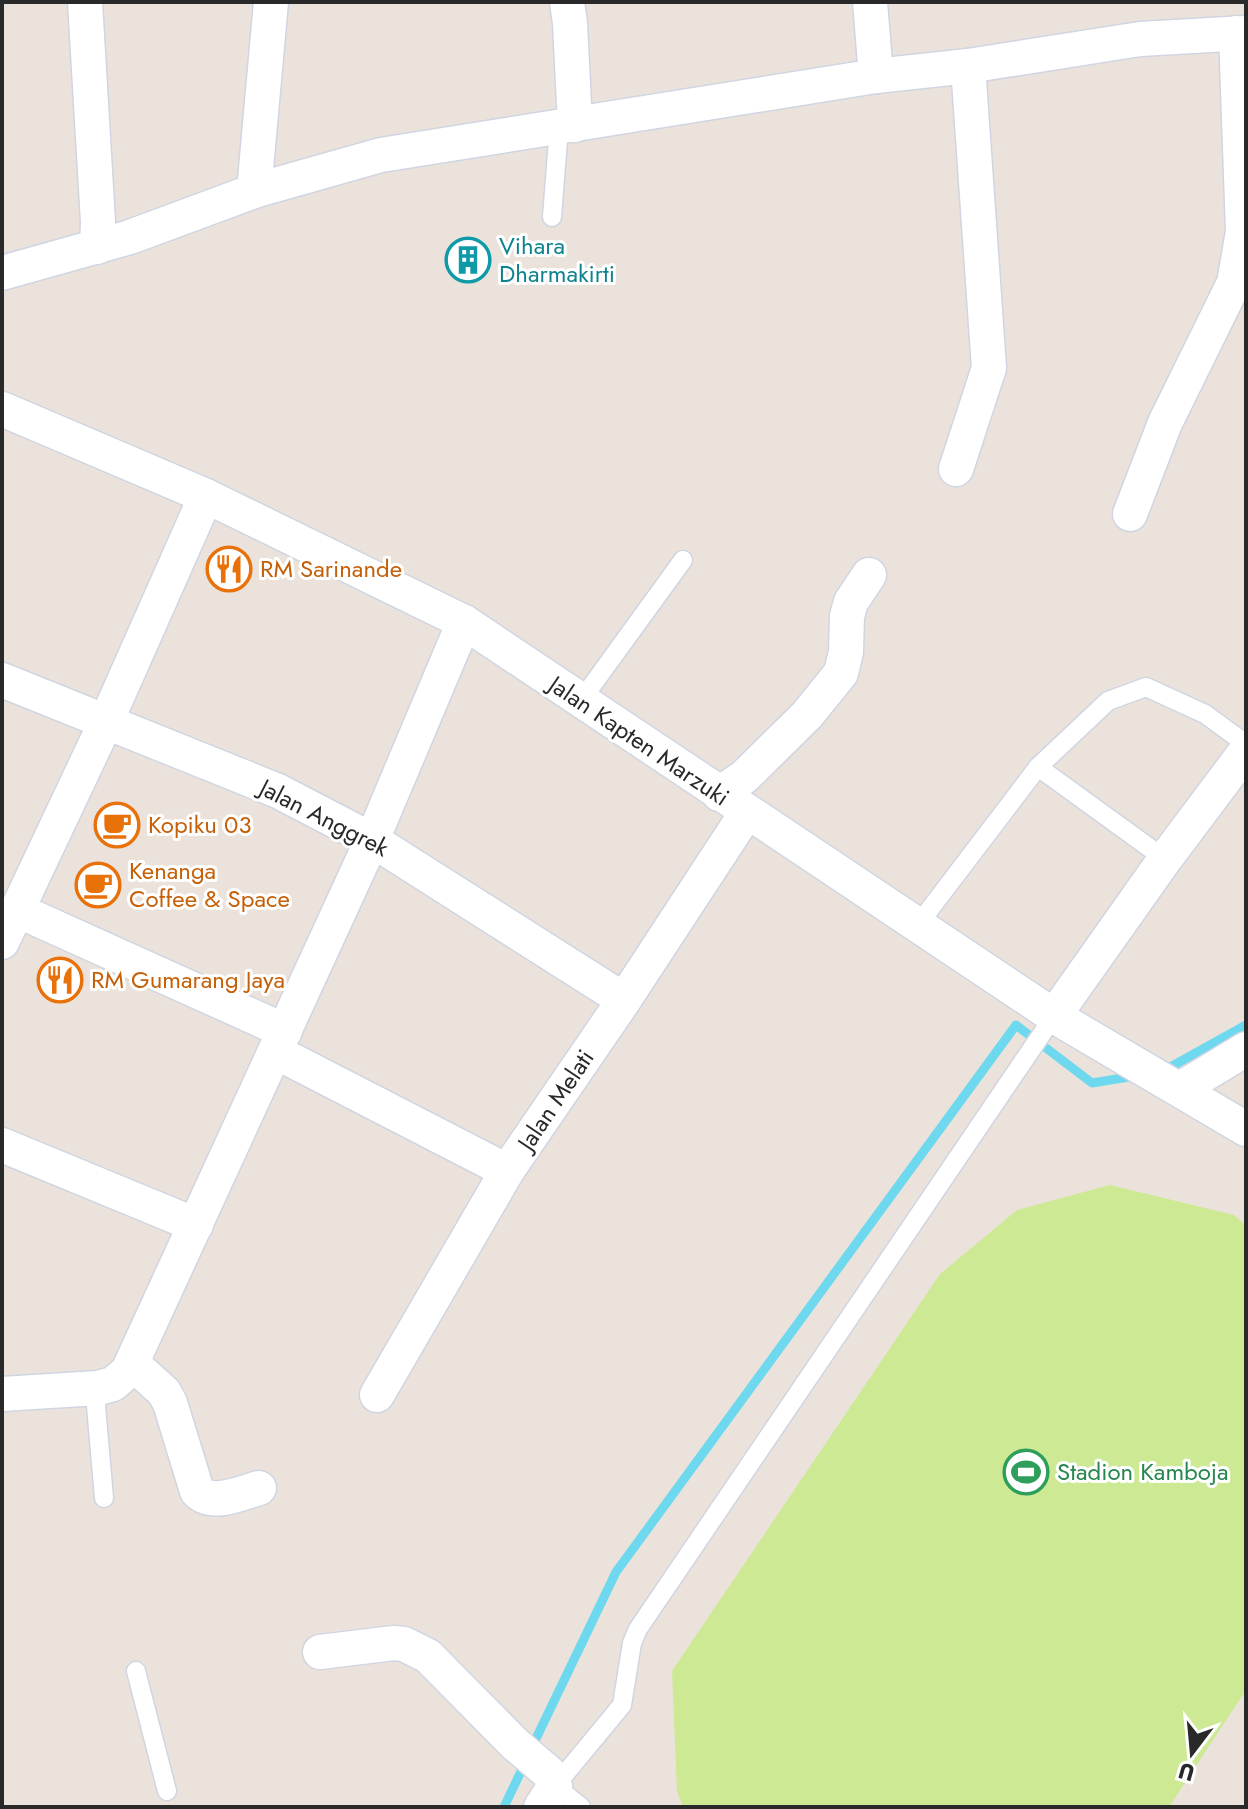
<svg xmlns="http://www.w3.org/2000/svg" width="1248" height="1809" font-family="Jost,sans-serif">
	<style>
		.pitch { fill: #cde993 }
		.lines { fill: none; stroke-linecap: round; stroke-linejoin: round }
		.stream { stroke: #6ed8ee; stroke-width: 9 }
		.service-casing { stroke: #d0d5e2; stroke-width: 21 }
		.minor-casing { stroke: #d0d5e2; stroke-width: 37 }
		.service { stroke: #fff; stroke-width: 18 }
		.minor { stroke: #fff; stroke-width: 34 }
		.labels { text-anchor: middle; stroke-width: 6; stroke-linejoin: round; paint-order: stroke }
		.culture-label { font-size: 24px; fill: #0d838f; stroke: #fff; text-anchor: start }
		.food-label { font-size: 24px; fill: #c56008; stroke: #fff; text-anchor: start }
		.street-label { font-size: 24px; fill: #292929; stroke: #fff }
		.leisure-label { font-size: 24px; fill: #27864d; stroke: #fff; text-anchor: start }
	</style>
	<rect width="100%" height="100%" fill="#ebe3db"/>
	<polygon class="pitch" points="1110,1185 1234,1215 1246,1226 1246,1690 1169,1807 683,1807 677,1792 672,1671 940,1274 1017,1210"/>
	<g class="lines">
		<g class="stream">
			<polyline points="1165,1070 1246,1025"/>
			<polyline points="531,1749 616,1572 1016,1025 1092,1083 1135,1076"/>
			<polyline points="504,1807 525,1763"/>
		</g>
		<g class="service-casing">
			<g id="service">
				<polyline points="552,217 559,127"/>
				<polyline points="580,702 683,560"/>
				<polyline points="1038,767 1165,859"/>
				<polyline points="917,926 1038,767 1108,701 1146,687 1205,714 1246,744"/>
				<polyline points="98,1388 96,1406 104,1498"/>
				<polyline points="136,1671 167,1791"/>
				<polyline points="581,1807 555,1786 622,1705 632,1643 638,1629 1054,1016"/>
			</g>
		</g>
		<g class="minor-casing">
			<g id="minor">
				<polyline points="85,2 98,222 97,247"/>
				<polyline points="567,2 570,23 575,125"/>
				<polyline points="870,2 876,76"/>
				<polyline points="254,191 271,2"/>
				<polyline points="2,273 130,237 254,191 381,155 876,76 968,66 1140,39 1246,33"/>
				<polyline points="2,409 206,496 464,622 1054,1016 1246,1129"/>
				<polyline points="956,469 989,368 968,66"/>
				<polyline points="1130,514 1165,423 1234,283 1243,232 1236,33"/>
				<polyline points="2,680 278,791 372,840 624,1000"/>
				<polyline points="719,794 744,777 807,715 841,673 846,652 847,616 851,602 869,575"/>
				<polyline points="17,910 285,1031"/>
				<polyline points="2,942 105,724 206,496"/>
				<polyline points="1054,1016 1165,859 1246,751"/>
				<polyline points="276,1052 507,1171"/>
				<polyline points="1180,1089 1246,1049"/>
				<polyline points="2,1145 196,1225"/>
				<path d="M133 1364 164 1392 170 1403 197 1491C212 1507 241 1493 259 1488"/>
				<polyline points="2,1394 98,1388 113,1384 128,1371 372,840 464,622"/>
				<polyline points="377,1395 507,1171 624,1000 747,812"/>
				<polyline points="320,1652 394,1643 404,1644 428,1656 515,1744 549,1773 555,1786 541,1807"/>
			</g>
		</g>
		<use href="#service" class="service"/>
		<use href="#minor" class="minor"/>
	</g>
	<defs>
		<g id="building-ring" transform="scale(2.3)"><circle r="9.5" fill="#fff" stroke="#0f9aa8" stroke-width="1.5"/><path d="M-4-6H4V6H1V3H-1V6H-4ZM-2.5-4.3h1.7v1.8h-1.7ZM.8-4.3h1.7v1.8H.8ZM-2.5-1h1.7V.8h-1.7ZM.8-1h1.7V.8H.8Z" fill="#0f9aa8"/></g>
		<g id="restaurant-ring" transform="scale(2.3)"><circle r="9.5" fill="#fff" stroke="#e8710a" stroke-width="1.5"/><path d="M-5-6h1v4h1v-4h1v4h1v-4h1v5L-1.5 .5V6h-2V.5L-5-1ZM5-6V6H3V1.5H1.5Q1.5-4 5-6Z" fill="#e8710a"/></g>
		<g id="cafe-ring" transform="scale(2.3)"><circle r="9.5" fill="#fff" stroke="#e8710a" stroke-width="1.5"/><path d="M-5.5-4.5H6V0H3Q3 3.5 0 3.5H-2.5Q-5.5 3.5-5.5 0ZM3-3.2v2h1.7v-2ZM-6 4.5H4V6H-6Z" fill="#e8710a"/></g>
		<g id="stadium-ring" transform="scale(2.3)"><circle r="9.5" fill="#fff" stroke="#2e9e5b" stroke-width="1.5"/><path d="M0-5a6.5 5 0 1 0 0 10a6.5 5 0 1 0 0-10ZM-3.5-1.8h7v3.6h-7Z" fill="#2e9e5b"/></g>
	</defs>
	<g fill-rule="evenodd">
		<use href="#building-ring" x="468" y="260"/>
		<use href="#restaurant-ring" x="229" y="569"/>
		<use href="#cafe-ring" x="117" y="825"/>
		<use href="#cafe-ring" x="98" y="885"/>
		<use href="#restaurant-ring" x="60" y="980"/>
		<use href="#stadium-ring" x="1026" y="1472"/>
	</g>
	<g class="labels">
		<g class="culture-label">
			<text x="499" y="254">Vihara<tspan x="499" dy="28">Dharmakirti</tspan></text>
		</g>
		<g class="food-label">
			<text x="260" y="577">RM Sarinande</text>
			<text x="148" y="833">Kopiku 03</text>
			<text x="129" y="879">Kenanga<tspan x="129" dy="28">Coffee &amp; Space</tspan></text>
			<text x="91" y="988">RM Gumarang Jaya</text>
		</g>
		<g class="street-label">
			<text transform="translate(639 741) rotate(34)" y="8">Jalan Kapten Marzuki</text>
			<text transform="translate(324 818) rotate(27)" y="8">Jalan Anggrek</text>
			<text transform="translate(556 1100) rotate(-56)" y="8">Jalan Melati</text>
		</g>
		<g class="leisure-label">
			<text x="1057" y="1480">Stadion Kamboja</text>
		</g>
	</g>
	<rect width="1248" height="1809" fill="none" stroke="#292929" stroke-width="8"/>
	<g transform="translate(1192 1753) rotate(196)" stroke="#ffffff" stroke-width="6" paint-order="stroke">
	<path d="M0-6L14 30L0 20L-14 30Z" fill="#292929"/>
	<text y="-12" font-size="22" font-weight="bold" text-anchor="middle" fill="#292929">U</text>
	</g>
</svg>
